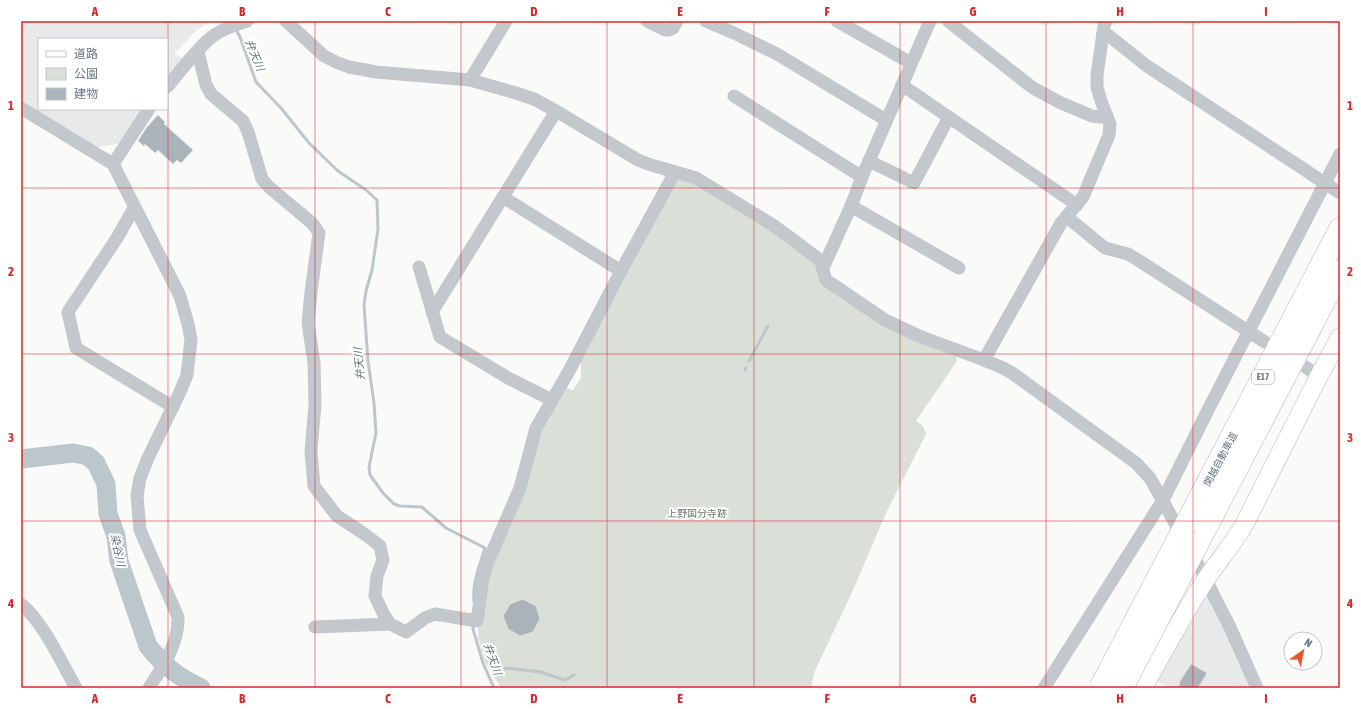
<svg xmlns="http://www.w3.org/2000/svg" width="1361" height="709" font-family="'Asap Condensed','Noto Sans JP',sans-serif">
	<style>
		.built { fill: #e8e9e9 }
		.green { fill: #dadfd7 }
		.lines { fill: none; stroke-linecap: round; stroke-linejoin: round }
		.stream { stroke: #bbc7cb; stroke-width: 3 }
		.river { stroke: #bbc7cb; stroke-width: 19 }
		.building { fill: #aab3b9; stroke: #dcdcda }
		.secondary-casing { stroke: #b3babf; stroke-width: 19 }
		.highway-casing { stroke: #b4b9bd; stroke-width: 23 }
		.street { stroke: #c3c8cc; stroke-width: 13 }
		.secondary { stroke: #fff; stroke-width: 18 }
		.highway { stroke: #fff; stroke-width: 22 }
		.highway-bridge-casing { stroke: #b4b9bd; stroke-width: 23; stroke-linecap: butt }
		.highway-bridge { stroke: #fff; stroke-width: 22 }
		.grid { fill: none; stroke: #d62828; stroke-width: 1; stroke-opacity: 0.55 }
		.labels { text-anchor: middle; stroke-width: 4; stroke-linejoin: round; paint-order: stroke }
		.shield { fill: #fff; stroke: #939fa8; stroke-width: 1 }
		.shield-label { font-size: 9px; font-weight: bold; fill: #657683 }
		.street-label { font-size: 10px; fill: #657683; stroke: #fff }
		.park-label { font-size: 10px; fill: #687a64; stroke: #fff }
		.water-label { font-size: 11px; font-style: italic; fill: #60757c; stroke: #fff }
		.neatline { fill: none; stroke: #d62828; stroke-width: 1.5 }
		.grid-label { font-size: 13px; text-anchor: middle; font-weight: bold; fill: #d62828 }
	</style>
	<rect width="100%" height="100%" fill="#fafaf8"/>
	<g class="built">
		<polygon points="21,21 211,21 197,30 174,54 183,58 167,77 167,39 39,39 39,109 142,109 121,143 95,148 21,103"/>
		<polygon points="1203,597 1211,598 1222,618 1248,684 1246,688 1168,688 1156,680"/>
	</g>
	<polygon class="green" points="685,177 778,234 814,263 818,274 956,355 957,361 916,421 923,426 926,434 887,511 853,590 814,673 811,688 501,688 485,662 478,637 479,611 486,579 531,452 563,387 573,390 581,378 581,359 678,178"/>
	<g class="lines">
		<g class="stream">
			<path d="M235 28 240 37 256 82 281 108 309 143 338 171 366 190 377 200 378 229 372 270 366 291 364 305 368 361 374 403 376 433 369 467 370 475 383 493 394 504 400 506 422 507 446 528 485 548C480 565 472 583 474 601"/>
			<polyline points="749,361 768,326"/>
			<polyline points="745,370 746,368"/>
			<polyline points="473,624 473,629 483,663 494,688"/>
			<polyline points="500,675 504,669 507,668 541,672 565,680 574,675"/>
		</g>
		<path class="river" d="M21 459 73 453 88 456 96 463 106 484 108 514 116 536 119 561 148 646C165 667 177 676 201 688"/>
	</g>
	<g class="building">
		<polygon points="158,115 165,122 164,124 193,150 181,163 177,160 173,164 158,150 155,153 145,144 144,146 138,141 147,127"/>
		<polygon points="523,599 536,606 540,619 533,632 520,636 508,629 503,616 510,604"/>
		<polygon points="1191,664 1207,673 1198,688 1178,688 1180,684 1179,683"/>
	</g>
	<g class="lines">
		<g class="secondary-casing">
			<path id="secondary" d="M1143 688C1162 654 1180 620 1201 587 1214 566 1230 548 1243 527L1319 376 1340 337"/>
		</g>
		<g class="highway-casing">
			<g id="highway">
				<polyline points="1186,524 1340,229"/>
				<polyline points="1198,543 1340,271"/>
			</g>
		</g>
		<g class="street">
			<polyline points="286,21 324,56 338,63 349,67 376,72 470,80 516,93 534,99 556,111 638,160 648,164 696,178 773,225 820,260 826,280 885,320 919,336 984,360 1003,368 1012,373 1136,463 1150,478 1206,579 1214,596 1229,625 1257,688"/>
			<polyline points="647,21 665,30 669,30 673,28 677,21"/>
			<polyline points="706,21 734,33 777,54 886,120"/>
			<polyline points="837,21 911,63"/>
			<polyline points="948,21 1033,88 1061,103 1092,116 1100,117 1107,116"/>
			<polyline points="1103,34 1108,35 1147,66 1340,193"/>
			<polyline points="198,52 206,85 211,94 243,121 248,132 262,179 269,187 313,224 319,233 311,292 308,323 314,363 315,404 311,451 314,486 337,516 366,535 380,546 383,560 377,576 375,596 383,613 390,624"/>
			<polyline points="470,80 506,21"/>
			<polyline points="902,85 1077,205"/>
			<path d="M167 87C181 71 195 50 213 36 222 29 235 25 247 21"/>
			<polyline points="734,96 862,177"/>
			<path d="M21 108 113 164 180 296 188 324 191 340 187 375 180 392 148 458 140 478 137 496 140 530 178 617C179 644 163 666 149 688"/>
			<polyline points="869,161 914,183 949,117"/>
			<polyline points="113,164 149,109"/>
			<polyline points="503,197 621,271"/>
			<polyline points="851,206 959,268"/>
			<polyline points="134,208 117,238 68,312 76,348 173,407"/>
			<polyline points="1067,217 1105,248 1128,254 1138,260 1265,342"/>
			<polyline points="419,267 440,337 508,378 552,400"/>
			<polyline points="823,268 851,206 862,177 930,21"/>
			<polyline points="432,312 556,111"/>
			<polyline points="984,360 1061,223 1083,197 1109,135 1110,124 1101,101 1097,87 1097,75 1104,26 1106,21"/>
			<polyline points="1304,366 1319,376"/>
			<path d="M21 604C44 623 61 662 76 688"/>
			<polyline points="315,627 390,624 406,632 425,618 435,614 477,621 483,578 487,564 520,488 536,428 569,371 621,271 675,172"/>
			<polyline points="1044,688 1163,500 1209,408 1340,154"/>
		</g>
		<use href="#secondary" class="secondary"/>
		<use href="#highway" class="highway"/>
		<g class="highway-bridge-casing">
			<g id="highway-bridge">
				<polyline points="1100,688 1186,524"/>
				<polyline points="1122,688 1198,543"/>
			</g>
		</g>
		<use href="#highway-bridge" class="highway-bridge"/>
	</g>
	<path class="grid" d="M168 21V688M315 21V688M461 21V688M607 21V688M754 21V688M900 21V688M1046 21V688M1193 21V688M21 188H1340M21 354H1340M21 521H1340"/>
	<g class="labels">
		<rect class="shield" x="1252" y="370" width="22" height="14" rx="3"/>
		<g class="shield-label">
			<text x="1263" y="380">E17</text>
		</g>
		<g class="street-label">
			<text transform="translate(1220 459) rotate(-62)" y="4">関越自動車道</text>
		</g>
		<g class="park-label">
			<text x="697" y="517">上野国分寺跡</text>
		</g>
		<g class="water-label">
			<text transform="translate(255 55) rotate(68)" y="4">弁天川</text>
			<text transform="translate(359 364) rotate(-95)" y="4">弁天川</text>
			<text transform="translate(118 550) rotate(78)" y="4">染谷川</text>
			<text transform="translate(493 659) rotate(70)" y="4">弁天川</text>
		</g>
	</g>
	<rect width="1361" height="709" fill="none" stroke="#ffffff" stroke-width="44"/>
	<rect x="38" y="38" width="130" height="72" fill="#ffffff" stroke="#c1c8cd"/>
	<rect x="46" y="51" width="20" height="6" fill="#ffffff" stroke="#c1c8cd"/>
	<text x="74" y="58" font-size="12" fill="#657683">道路</text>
	<rect x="46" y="68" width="20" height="12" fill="#dadfd7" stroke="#c1c8cd"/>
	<text x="74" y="78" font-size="12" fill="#657683">公園</text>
	<rect x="46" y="88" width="20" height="12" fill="#aab3b9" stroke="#c1c8cd"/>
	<text x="74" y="98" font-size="12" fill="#657683">建物</text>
	<g transform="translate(1303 651) rotate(33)"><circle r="19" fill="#ffffff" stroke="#c1c8cd"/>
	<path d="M0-3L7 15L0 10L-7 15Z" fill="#e4572e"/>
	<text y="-6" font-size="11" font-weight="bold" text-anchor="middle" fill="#657683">N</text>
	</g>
	<rect x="22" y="22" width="1317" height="665" class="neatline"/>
	<g class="grid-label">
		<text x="95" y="16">A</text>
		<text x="242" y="16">B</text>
		<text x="388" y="16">C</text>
		<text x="534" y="16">D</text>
		<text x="680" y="16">E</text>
		<text x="827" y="16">F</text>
		<text x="973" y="16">G</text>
		<text x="1120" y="16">H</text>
		<text x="1266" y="16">I</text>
		<text x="11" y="110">1</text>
		<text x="1350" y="110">1</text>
		<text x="11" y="276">2</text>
		<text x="1350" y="276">2</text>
		<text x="11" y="442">3</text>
		<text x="1350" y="442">3</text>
		<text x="11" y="608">4</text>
		<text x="1350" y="608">4</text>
		<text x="95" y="703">A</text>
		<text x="242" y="703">B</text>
		<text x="388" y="703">C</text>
		<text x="534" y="703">D</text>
		<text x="680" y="703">E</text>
		<text x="827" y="703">F</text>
		<text x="973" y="703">G</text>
		<text x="1120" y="703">H</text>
		<text x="1266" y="703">I</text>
	</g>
</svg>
